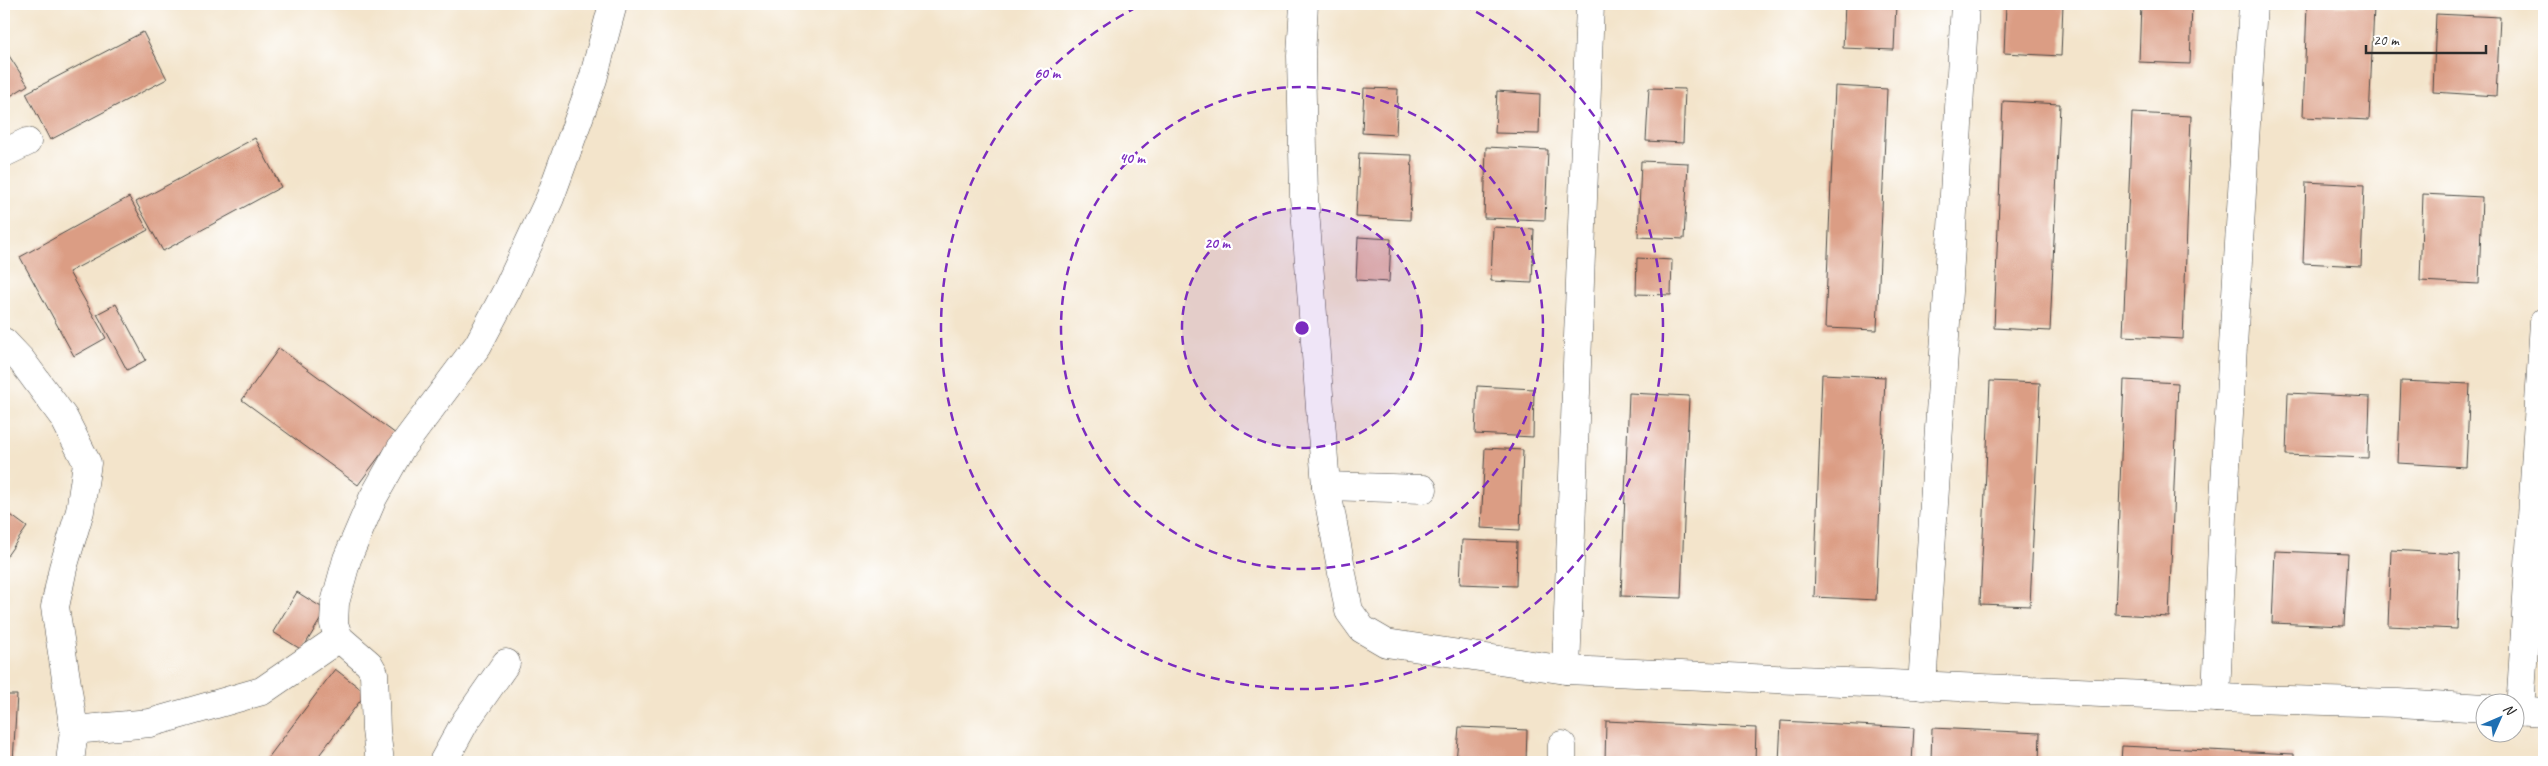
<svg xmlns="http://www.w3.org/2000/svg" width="2548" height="766" font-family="Caveat,sans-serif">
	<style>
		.building { fill: #db9d84 }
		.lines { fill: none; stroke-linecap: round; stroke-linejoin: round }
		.minor-casing { stroke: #494743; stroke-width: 29 }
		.minor { stroke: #fff; stroke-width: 28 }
		.ring { fill: none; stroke: #7b2cbf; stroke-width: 2.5; stroke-dasharray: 9 6 }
		.centre { fill: #7b2cbf; stroke: #fff; stroke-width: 2.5 }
		.ring-label { font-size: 15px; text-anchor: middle; font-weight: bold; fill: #7b2cbf; stroke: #fff; stroke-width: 4.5; stroke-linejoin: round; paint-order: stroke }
	</style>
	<rect width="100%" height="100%" fill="#fff"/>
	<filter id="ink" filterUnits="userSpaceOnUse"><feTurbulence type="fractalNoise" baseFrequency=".02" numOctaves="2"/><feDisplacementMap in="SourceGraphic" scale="10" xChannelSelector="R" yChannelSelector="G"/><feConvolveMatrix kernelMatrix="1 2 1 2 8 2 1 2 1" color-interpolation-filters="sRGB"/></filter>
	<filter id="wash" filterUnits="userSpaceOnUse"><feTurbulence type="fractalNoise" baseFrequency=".0096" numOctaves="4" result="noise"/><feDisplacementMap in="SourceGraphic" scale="20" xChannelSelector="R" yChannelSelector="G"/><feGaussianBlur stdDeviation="1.12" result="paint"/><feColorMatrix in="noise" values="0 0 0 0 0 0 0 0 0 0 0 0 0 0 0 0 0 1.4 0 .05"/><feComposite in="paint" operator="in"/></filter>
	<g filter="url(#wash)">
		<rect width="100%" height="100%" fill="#f3e4cb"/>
		<g id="blocks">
			<g class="building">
				<polygon points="1845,4 1896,4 1894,50 1843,48"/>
				<polygon points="2006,4 2063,4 2061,56 2004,53"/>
				<polygon points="2141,4 2192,4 2190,64 2139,62"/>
				<polygon points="2307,4 2374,7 2369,120 2303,117"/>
				<polygon points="2436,14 2500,17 2496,96 2433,92"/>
				<polygon points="143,32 167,79 50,140 26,93"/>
				<polygon points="4,48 28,85 4,100"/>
				<polygon points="1835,86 1887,89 1877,330 1825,328"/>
				<polygon points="1364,88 1398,89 1396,135 1362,133"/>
				<polygon points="1649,88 1685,89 1683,143 1646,141"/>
				<polygon points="1497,91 1540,94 1539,134 1495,133"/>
				<polygon points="2003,101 2060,104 2050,331 1994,328"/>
				<polygon points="2132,113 2191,116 2183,339 2123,336"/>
				<polygon points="255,138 281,187 163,251 136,202"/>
				<polygon points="1486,147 1548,150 1545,220 1484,218"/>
				<polygon points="1359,153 1412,155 1410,220 1356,217"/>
				<polygon points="1641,161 1688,163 1684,239 1638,237"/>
				<polygon points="2306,182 2364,185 2361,266 2303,263"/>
				<polygon points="2423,194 2482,197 2479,284 2420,281"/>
				<polygon points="129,197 148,230 69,272 106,338 74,356 20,257"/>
				<polygon points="1493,227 1534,229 1532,283 1491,281"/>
				<polygon points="1358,237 1391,239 1389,282 1356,280"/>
				<polygon points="1637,258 1672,260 1671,295 1636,294"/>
				<polygon points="116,304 146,360 127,370 97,314"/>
				<polygon points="279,348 396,434 358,485 242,400"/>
				<polygon points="1822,374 1885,377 1876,600 1814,597"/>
				<polygon points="2124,380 2178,383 2169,617 2115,614"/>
				<polygon points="1990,381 2040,383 2030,606 1980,604"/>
				<polygon points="2401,381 2470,384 2466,467 2398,463"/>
				<polygon points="1477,386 1534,389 1533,437 1475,434"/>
				<polygon points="1629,393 1689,396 1681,598 1621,596"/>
				<polygon points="2288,393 2370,397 2368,458 2286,455"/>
				<polygon points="1485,448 1523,450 1520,530 1481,528"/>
				<polygon points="4,510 27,527 4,560"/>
				<polygon points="1462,540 1517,542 1516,586 1460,584"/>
				<polygon points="2391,550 2460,554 2457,629 2388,626"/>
				<polygon points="2275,551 2348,554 2344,626 2272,623"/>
				<polygon points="297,592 326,610 302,650 273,632"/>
				<polygon points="335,669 366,693 314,762 265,762"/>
				<polygon points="4,695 17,695 13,762 4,762"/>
				<polygon points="1606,721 1756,728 1755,762 1605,762"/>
				<polygon points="1781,721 1914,728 1912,762 1779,762"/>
				<polygon points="1459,727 1527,730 1526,762 1456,762"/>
				<polygon points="1932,728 2040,733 2039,762 1931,762"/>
				<polygon points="2122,746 2294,754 2294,762 2121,762"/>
			</g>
		</g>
	</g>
	<g filter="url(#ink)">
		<use href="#blocks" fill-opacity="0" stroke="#494743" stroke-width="1"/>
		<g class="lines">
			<g class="minor-casing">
				<g id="minor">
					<polyline points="1304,4 1301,56 1304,197 1326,486 1349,611 1362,629 1386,643 1566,670 2216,698 2398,703 2486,708"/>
					<polyline points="4,153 27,142"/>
					<polyline points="4,342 22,361 64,418 87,463 80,511 63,568 55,607 74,730 150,723 262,691 339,638"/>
					<polyline points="1326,486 1423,489"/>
					<polyline points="1566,670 1590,4"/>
					<polyline points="1922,686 1951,246 1965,4"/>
					<polyline points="2216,698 2223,517 2253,4"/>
					<polyline points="2516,710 2544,712"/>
					<polyline points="2520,711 2544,322"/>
					<polyline points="70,762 74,730"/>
					<polyline points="380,762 376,730 374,673 369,664 339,638 334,624 335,603 347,559 373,498 401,448 478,345 507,290 550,198 593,79 613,4"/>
					<polyline points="443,762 465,722 506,663"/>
					<polyline points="1562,762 1562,745"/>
				</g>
			</g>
			<use href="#minor" class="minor"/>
		</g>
	</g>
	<circle cx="1302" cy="328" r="120" fill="#7b2cbf" fill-opacity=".12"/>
	<g class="ring">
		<circle cx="1302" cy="328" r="120"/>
		<circle cx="1302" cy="328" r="241"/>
		<path d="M1463 5A361 361 0 1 1 1141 5"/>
	</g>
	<circle cx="1302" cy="328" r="8" class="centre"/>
	<g class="ring-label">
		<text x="1047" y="78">60 m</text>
		<text x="1132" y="163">40 m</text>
		<text x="1217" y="248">20 m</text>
	</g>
	<rect width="2548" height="766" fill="none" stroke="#fff" stroke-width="20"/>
	<g transform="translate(2500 718) rotate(45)"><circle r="24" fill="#ffffff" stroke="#aaaaaa"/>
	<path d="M0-4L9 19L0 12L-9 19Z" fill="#1f6fb2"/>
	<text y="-8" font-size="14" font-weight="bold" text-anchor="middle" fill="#2b2b2b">N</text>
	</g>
	<path d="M2366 45v8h120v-8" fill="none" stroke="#2b2b2b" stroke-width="2.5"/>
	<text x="2373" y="45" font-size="15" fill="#2b2b2b" stroke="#ffffff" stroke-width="4" paint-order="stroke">20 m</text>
</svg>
